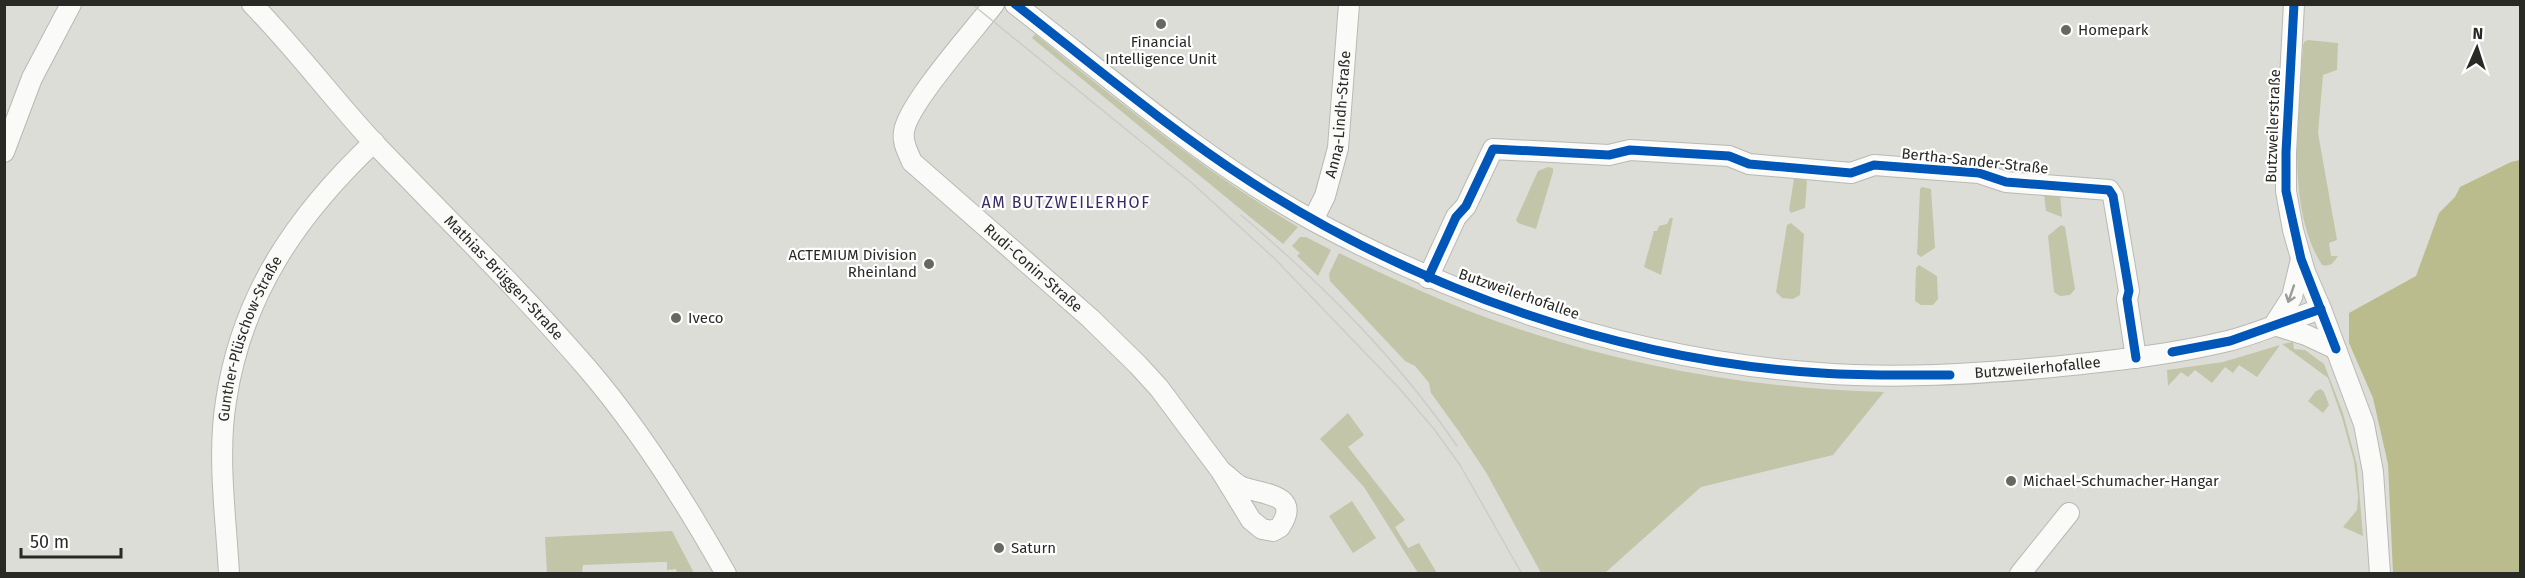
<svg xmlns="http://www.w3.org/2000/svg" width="2525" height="578" font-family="'Fira Sans',sans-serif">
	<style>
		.green { fill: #c3c5a8 }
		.forest { fill: #babc8d }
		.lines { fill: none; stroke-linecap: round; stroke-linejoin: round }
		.minor-casing { stroke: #b9b9b4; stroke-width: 22 }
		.minor { stroke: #fafaf9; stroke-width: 20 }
		.tram { stroke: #ccccca; stroke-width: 1.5 }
		.cycleway-casing { stroke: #fff; stroke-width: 13 }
		.cycleway { stroke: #0057b8; stroke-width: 9 }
		.oneway { stroke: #9c9c9a }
		.poi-dot { fill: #686863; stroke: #fff; stroke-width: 2 }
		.labels { text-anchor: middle; stroke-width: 4.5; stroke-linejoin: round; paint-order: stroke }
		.poi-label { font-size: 15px; fill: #292925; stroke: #fff; text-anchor: start }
		.street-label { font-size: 15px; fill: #292925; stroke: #fff }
		.neighbourhood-label { font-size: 16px; letter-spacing: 1.5px; fill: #3b2a65; stroke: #fff }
	</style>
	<rect width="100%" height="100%" fill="#ddddd7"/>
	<g class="green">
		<path d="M1035 34C1120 103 1204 171 1298 227L1283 244 1032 38Z"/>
		<path d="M2308 40 2338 43 2337 70 2323 75 2318 133 2337 240 2329 243 2331 256H2338C2333 263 2331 267 2322 265 2285 206 2299 113 2303 46L2304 42Z"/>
		<polygon points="1548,167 1553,168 1553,172 1536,229 1518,223 1516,220 1538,171"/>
		<polygon points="1797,177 1807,181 1805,208 1791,213 1789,210 1794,179"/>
		<polygon points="1922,187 1931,189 1935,248 1921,257 1917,254 1920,189"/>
		<polygon points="2044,194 2060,194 2062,217 2046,211"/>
		<polygon points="1670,218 1673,218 1661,275 1644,267 1654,231 1657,231 1659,226 1667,224"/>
		<polygon points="1791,223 1804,234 1800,295 1793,299 1782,298 1776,292 1787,225"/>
		<polygon points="2061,225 2065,227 2075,289 2070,295 2060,296 2054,292 2048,236"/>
		<polygon points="1300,237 1306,237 1331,250 1318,276 1297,256 1300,253 1292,246"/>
		<path d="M1339 253C1395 280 1451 306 1510 326 1630 367 1757 389 1884 392L1833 455 1701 487 1605 573H1541L1487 474 1460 433 1431 393 1429 383 1415 366 1405 361 1330 281 1329 274Z"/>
		<polygon points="1919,265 1937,276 1938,299 1933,305 1921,305 1915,301 1916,268"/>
		<polygon points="2293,342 2294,349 2305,350 2324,364 2343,413 2357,465 2363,536 2343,527 2357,510 2358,496 2354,461 2342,418 2328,378 2282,344"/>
		<polygon points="2280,345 2257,377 2239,365 2233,373 2225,367 2212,383 2195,370 2188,377 2181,372 2168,386 2167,370 2223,362"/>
		<polygon points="2321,389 2324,392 2329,405 2323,413 2308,401 2316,391"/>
		<polygon points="1348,413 1364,435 1348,447 1405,520 1395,527 1408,548 1419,543 1437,573 1418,573 1364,487 1320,439"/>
		<polygon points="1352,501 1376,538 1353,553 1329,516"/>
		<polygon points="672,531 694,573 677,573 676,569 667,570 667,562 661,562 583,565 582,573 547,573 545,537"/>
	</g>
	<polygon class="forest" points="2520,160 2520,573 2393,573 2388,464 2373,398 2349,343 2349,313 2416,276 2439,213 2455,197 2460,187 2511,162"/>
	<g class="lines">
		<g class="minor-casing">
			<g id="minor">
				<path id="s1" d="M252 4C296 49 333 99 375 144 446 218 520 290 587 368 641 431 685 501 726 574"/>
				<path id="s2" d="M994 4C975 29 906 106 904 132 902 143 908 152 912 162L1090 318 1138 365 1159 388 1221 471 1251 520 1262 529 1273 531 1280 527C1303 492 1259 495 1240 486 1233 482 1227 475 1221 471"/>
				<path id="s3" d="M1015 4C1112 79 1206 162 1314 221 1470 305 1641 360 1819 373 1897 379 1975 374 2052 367 2111 361 2170 355 2228 341 2259 333 2290 319 2321 309"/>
				<polyline points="2294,4 2286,152 2286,191 2293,230 2305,272 2321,309 2364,424 2373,472 2380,574"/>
				<polyline points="4,152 32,78 71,4"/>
				<path id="s4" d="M1313 220 1325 196 1338 148 1349 4"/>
				<polyline points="1428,278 1456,217 1466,206 1493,149 1609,155 1630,150 1729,156 1749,164 1851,173 1874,165 1979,173 2006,182 2109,190 2113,196 2129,291 2127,299 2136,358"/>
				<polyline points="2274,325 2292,297 2301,259"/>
				<polyline points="2274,325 2306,335 2336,349"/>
				<path id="s5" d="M229 574C226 517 217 457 226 401 242 294 297 215 374 142"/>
				<polyline points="2020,574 2069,513"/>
			</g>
		</g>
		<use href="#minor" class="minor"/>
		<g class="tram">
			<polyline points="972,4 1192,183 1275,259 1399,388 1434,429 1460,465 1522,574"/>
			<path d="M1241 215C1322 284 1397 358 1457 446"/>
		</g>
		<g class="cycleway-casing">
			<g id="cycleway">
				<path d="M1015 4C1093 65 1169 129 1251 182 1418 290 1622 361 1821 373 1864 376 1907 375 1950 375"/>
				<polyline points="2294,4 2286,152 2286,191 2301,259 2336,349"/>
				<polyline points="1428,278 1456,217 1466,206 1493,149 1609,155 1630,150 1729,156 1749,164 1851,173 1874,165 1979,173 2006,182 2109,190 2113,196 2129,291 2127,299 2136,358"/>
				<polyline points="2172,352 2230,341 2321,309"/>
			</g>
		</g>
		<use href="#cycleway" class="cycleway"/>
	</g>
	<defs><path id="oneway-shaft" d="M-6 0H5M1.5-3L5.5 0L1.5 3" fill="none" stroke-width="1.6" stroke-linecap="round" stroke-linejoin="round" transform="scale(1.5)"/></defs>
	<use class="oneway" href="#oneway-shaft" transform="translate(2291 294) rotate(109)"/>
	<g class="poi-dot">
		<circle cx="1161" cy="24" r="6"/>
		<circle cx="2066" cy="30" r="6"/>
		<circle cx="929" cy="264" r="6"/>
		<circle cx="676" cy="318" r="6"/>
		<circle cx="2011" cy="481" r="6"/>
		<circle cx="999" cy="548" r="6"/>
	</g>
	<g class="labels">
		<g class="poi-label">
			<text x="2078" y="35">Homepark</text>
			<text x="1161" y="47" text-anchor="middle">Financial<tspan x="1161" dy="17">Intelligence Unit</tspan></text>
			<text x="917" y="260" text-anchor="end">ACTEMIUM Division<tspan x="917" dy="17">Rheinland</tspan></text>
			<text x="688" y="323">Iveco</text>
			<text x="2023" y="486">Michael-Schumacher-Hangar</text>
			<text x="1011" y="553">Saturn</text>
		</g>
		<g class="street-label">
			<text dy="5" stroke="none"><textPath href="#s4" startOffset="110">Anna-Lindh-Straße</textPath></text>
			<text transform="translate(2273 126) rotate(-88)" y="5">Butzweilerstraße</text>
			<text transform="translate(1975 161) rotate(6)" y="5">Bertha-Sander-Straße</text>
			<text dy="5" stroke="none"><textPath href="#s2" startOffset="350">Rudi-Conin-Straße</textPath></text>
			<text dy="5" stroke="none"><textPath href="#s1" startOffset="372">Mathias-Brüggen-Straße</textPath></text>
			<text transform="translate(1519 294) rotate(19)" y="5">Butzweilerhofallee</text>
			<text dy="5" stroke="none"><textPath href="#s5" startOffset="240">Gunther-Plüschow-Straße</textPath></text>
			<text dy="5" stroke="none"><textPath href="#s3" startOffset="1120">Butzweilerhofallee</textPath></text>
		</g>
		<g class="neighbourhood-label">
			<text x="1066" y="208">AM BUTZWEILERHOF</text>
		</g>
	</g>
	<rect width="2525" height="578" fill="none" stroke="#292925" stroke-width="12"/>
	<g transform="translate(2477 48) rotate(3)" stroke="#ffffff" stroke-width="4.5" paint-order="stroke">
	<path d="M0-4.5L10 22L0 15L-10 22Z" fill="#292925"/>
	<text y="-9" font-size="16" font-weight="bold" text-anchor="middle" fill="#292925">N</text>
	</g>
	<path d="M21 548v9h100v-9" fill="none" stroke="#292925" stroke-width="3"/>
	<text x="30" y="548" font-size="18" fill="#292925" stroke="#ffffff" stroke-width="4.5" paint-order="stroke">50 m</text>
</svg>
